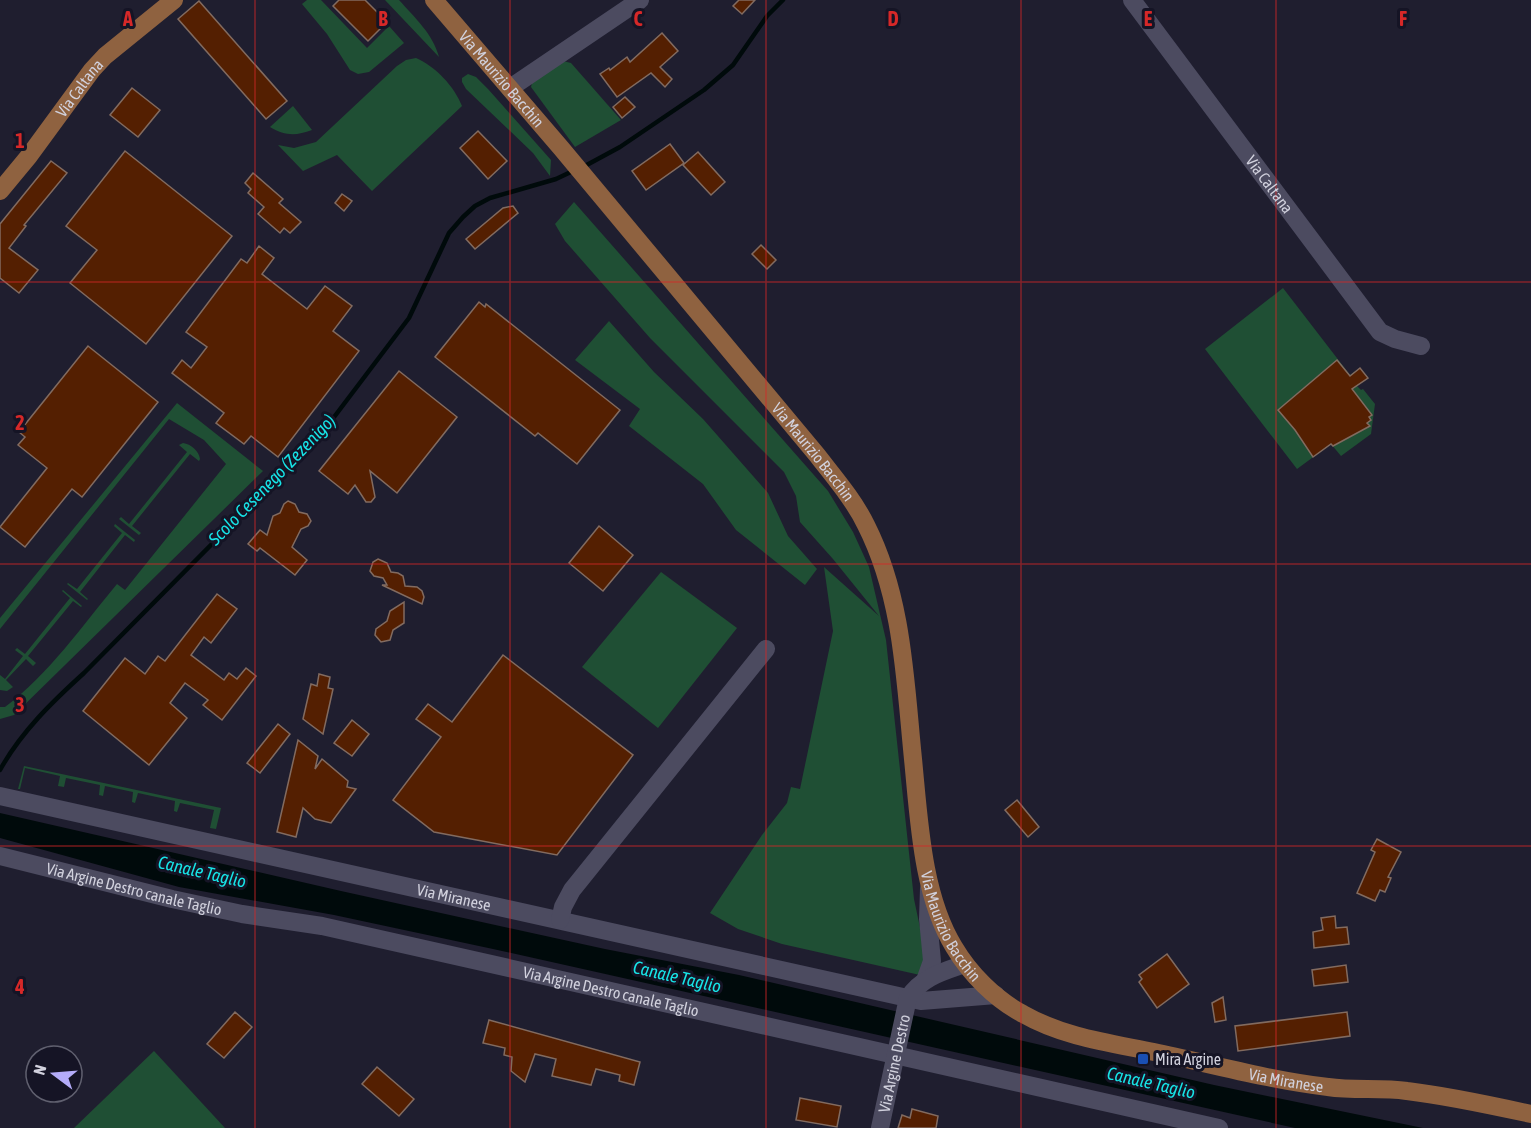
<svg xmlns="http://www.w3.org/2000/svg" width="1531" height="1128" font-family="'Asap Condensed',sans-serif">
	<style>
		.green { fill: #1f4f34 }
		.water { fill: #000a0b }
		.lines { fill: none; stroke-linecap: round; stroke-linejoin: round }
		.stream { stroke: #000a0b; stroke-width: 4.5 }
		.building { fill: #541f01; stroke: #826b60; stroke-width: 1.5 }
		.minor { stroke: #4c4b60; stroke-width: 18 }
		.major { stroke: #8f6240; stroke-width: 18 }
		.grid { fill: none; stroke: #d62828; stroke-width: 1.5; stroke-opacity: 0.55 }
		.transit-dot { fill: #1a4fb4; stroke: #151425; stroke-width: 2 }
		.labels { text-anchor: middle; stroke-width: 6; stroke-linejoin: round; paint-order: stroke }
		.street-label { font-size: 16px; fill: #d1d1dd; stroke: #151425 }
		.poi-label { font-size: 16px; fill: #d1d1dd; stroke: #151425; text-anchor: start }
		.water-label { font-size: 18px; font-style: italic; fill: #17e4e7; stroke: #151425 }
		.grid-label { font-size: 20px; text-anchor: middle; font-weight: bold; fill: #d62828; stroke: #151425; stroke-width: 6; stroke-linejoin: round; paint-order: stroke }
	</style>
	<rect width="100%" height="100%" fill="#1f1e2f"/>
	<g class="green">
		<polygon points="307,0 321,0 367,48 389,26 404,43 369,72 358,74 350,70 327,34 302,4"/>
		<path d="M385 0H399C415 18 433 34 439 57Z"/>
		<path d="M416 58C436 67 454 86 462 106L372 191 337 155 303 171 278 145 294 148 316 142 397 66 406 60Z"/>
		<polygon points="563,61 571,63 621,120 575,147 531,87 532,83"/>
		<polygon points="468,74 476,77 488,89 551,160 550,176 533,153 466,89 462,82 462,78"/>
		<path d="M293 106 312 130C296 136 285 136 270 127Z"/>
		<polygon points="574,202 828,491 853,532 869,567 886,640 914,899 926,956 920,975 782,944 738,929 710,913 762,835 787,803 791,787 800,789 833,631 824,567 879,616 833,559 800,522 796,496 784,472 650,338 565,241 555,224"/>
		<polygon points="1283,288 1350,375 1360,368 1368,378 1357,386 1361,390 1363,389 1375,404 1371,434 1341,456 1331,444 1297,469 1205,349"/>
		<polygon points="609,321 654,372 703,419 768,493 788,536 817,569 805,585 736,530 703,484 629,426 640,409 575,360"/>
		<path d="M177 403 263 471 14 715 0 719V707H5C49 674 82 626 117 584L125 590 226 464 204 440 169 419 0 629V618Z"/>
		<path d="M183 443C191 444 199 451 200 459L199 461 190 454 132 526 141 533 139 535 119 519 121 517 129 524 187 452 179 445Z"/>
		<polygon points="115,524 135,540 134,542 125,535 80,592 88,599 87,600 67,584 68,583 77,589 122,533 114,526"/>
		<polygon points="661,572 737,628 658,728 582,667"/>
		<polygon points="63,590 82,606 81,607 73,601 28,656 36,663 33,666 26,659 6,680 13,687 7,691 0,690 0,675 5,679 23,656 15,650 17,648 25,654 70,598 62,591"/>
		<polygon points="24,766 221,808 216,829 210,828 214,810 180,803 177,812 174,811 175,801 138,793 135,803 132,802 133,792 105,786 103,796 99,795 100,785 66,778 64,787 58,786 60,776 25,768 20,789 18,789"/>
		<polygon points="154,1051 225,1128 74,1128"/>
	</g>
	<polygon class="water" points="0,813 341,891 605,949 739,975 1214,1085 1423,1128 1295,1128 493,949 334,915 179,887 0,838"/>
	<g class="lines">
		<g class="stream">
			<polyline points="583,167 620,147 704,90 733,65 767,16 783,0"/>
			<path d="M0 770C21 732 52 702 84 673L322 433 409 318 449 233 463 217 475 206 490 198 556 179 575 170"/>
		</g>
	</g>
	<g class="building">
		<polygon points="339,0 365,0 387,22 368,41 333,6"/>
		<polygon points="739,0 755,0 742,14 733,6"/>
		<polygon points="199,1 287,101 266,119 178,19"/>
		<polygon points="662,33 678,51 660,67 672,79 665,87 651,73 617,97 600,74 609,68 610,70 627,57 630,62"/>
		<polygon points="132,88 160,110 138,137 110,115"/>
		<polygon points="625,97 635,107 622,118 613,107"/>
		<polygon points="478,131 507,161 488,179 460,148"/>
		<polygon points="670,144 684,163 646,190 632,171"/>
		<polygon points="125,151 232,236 146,344 70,283 97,250 66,226"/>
		<polygon points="698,152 725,182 711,195 683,165"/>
		<polygon points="51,161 67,173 24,225 26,226 9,248 38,270 19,293 0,278 0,224"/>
		<polygon points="253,173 283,199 279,203 301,222 290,233 284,228 280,233 258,214 264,207 248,193 251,189 245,183"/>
		<polygon points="342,194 352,201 344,211 335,203"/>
		<polygon points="513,206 518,213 475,249 466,239 503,208"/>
		<polygon points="761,245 776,260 767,269 752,254"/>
		<polygon points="259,246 274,258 262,274 307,309 325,286 352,306 333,331 359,351 278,457 251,436 244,444 216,423 224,413 172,373 182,360 191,368 207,347 186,332 241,259 247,263"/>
		<polygon points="479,302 485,307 486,304 620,410 577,464 538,433 535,436 435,357"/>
		<polygon points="88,346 158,402 82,497 72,489 25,547 0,527 47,468 18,445 25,437 19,432"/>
		<polygon points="1337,360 1350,376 1360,368 1368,378 1352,389 1372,415 1369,417 1371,420 1367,423 1370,426 1333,446 1331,444 1313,457 1295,430 1278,410"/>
		<polygon points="399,371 457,417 397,493 370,471 375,497 371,502 366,502 355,485 348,494 319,471"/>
		<polygon points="288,501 295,504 299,512 307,514 311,521 308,526 301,529 292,547 307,560 295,575 260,548 257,551 248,544 260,530 267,535 273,516 280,513 284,504"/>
		<polygon points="599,526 633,555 603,591 569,563"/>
		<polygon points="378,559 387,563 391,572 398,573 403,576 405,586 417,587 422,591 424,597 422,604 382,585 387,585 383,578 374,576 370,571 373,562"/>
		<polygon points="217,594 237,609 211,643 204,637 191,655 224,680 229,673 237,679 246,668 256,676 222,720 203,705 208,700 185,683 170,703 187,718 149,765 83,711 125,658 145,674 158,656 165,661"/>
		<polygon points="404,602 404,623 393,630 390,640 381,642 375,635 376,629 387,621 390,611"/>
		<polygon points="503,655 633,755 557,855 434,832 393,800 441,737 416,719 428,704 452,722"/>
		<polygon points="319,674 330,677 328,688 333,689 323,734 303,719 311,684 317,686"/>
		<polygon points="352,720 369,734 352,756 334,743"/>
		<polygon points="278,724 290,734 260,773 247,763"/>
		<polygon points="298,740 318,756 315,769 322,759 348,781 347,787 356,789 331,823 315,819 303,808 296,837 277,832"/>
		<polygon points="1017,800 1039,827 1028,837 1005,810"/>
		<polygon points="1377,839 1401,852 1388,877 1391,878 1385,892 1380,890 1375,901 1357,893 1375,852 1371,850"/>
		<polygon points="1335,916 1336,928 1347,927 1349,944 1314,948 1313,932 1323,930 1321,918"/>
		<polygon points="1167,954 1189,984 1157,1008 1139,982 1142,979 1139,975"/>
		<polygon points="1346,965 1348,982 1314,986 1312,970"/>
		<polygon points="1223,997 1226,1020 1215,1022 1212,1003"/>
		<polygon points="235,1012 252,1027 224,1058 207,1044"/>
		<polygon points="1347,1012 1350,1036 1238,1051 1235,1026"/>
		<polygon points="489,1020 640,1062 634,1085 619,1081 620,1075 596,1069 591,1085 552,1076 556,1059 535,1054 525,1082 511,1071 512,1057 504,1055 505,1048 483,1043"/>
		<polygon points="377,1067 414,1099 399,1116 362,1084"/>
		<polygon points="800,1098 841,1106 837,1127 796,1120"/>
		<polygon points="912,1109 938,1116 936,1128 898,1128 902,1115 910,1118"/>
	</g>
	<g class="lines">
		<g class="minor">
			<path id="s1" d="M1132 0 1380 332 1395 339 1421 346"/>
			<polyline points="510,88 640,0"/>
			<path id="s2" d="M0 796 921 1001 996 995"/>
			<path id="s3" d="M0 856 172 899 242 914 322 926 1219 1128"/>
			<polyline points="560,920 563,907 572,890 766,649"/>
			<polyline points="926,978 932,961 928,919 929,888"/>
			<path id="s4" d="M880 1128 908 998C922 977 942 972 965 964"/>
		</g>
		<g class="major">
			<path id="s5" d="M434 0 561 148 817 455C834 477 854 500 866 525 903 598 905 680 913 759 919 819 922 895 954 947 970 974 995 999 1023 1014 1063 1037 1110 1043 1154 1052 1211 1064 1269 1080 1328 1087 1354 1091 1381 1087 1407 1091 1449 1096 1490 1105 1531 1114"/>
			<path id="s6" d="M0 191 29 156 92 70 105 56 174 0"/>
		</g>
	</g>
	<path class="grid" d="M255 0V1128M510 0V1128M766 0V1128M1021 0V1128M1276 0V1128M0 282H1531M0 564H1531M0 846H1531"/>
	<rect class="transit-dot" x="1137" y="1053" width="12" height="12" rx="3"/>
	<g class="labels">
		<g class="street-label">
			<text dy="6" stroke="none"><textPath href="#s5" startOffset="104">Via Maurizio Bacchin</textPath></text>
			<text dy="6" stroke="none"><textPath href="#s6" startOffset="130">Via Caltana</textPath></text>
			<text dy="6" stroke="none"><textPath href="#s1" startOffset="230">Via Caltana</textPath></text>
			<text dy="6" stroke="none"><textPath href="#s5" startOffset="590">Via Maurizio Bacchin</textPath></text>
			<text dy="6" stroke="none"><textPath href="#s3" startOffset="138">Via Argine Destro canale Taglio</textPath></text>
			<text dy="6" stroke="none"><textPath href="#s2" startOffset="465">Via Miranese</textPath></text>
			<text dy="6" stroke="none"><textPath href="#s5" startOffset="1094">Via Maurizio Bacchin</textPath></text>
			<text dy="6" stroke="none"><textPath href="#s3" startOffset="626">Via Argine Destro canale Taglio</textPath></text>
			<text dy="6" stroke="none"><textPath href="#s4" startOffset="66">Via Argine Destro</textPath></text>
			<text dy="6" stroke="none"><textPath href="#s5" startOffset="1484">Via Miranese</textPath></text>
		</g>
		<g class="poi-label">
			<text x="1155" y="1065">Mira Argine</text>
		</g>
		<g class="water-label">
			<text transform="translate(272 480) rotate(-46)" y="6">Scolo Cesenego (Zezenigo)</text>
			<text transform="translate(202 872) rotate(13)" y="6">Canale Taglio</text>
			<text transform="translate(677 977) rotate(13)" y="6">Canale Taglio</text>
			<text transform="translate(1151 1083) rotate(13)" y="6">Canale Taglio</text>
		</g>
	</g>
	<g class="grid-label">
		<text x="128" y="26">A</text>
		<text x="383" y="26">B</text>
		<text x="638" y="26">C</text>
		<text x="893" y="26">D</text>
		<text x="1148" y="26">E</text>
		<text x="1403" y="26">F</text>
		<text x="20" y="148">1</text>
		<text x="20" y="430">2</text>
		<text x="20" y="712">3</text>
		<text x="20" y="994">4</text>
	</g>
	<g transform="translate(54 1074) rotate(286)"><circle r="28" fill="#151425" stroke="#60606f" stroke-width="1.5"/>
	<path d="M0-4.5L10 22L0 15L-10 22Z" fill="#b4acf9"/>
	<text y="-9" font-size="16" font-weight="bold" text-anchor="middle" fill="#d1d1dd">N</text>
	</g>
</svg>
